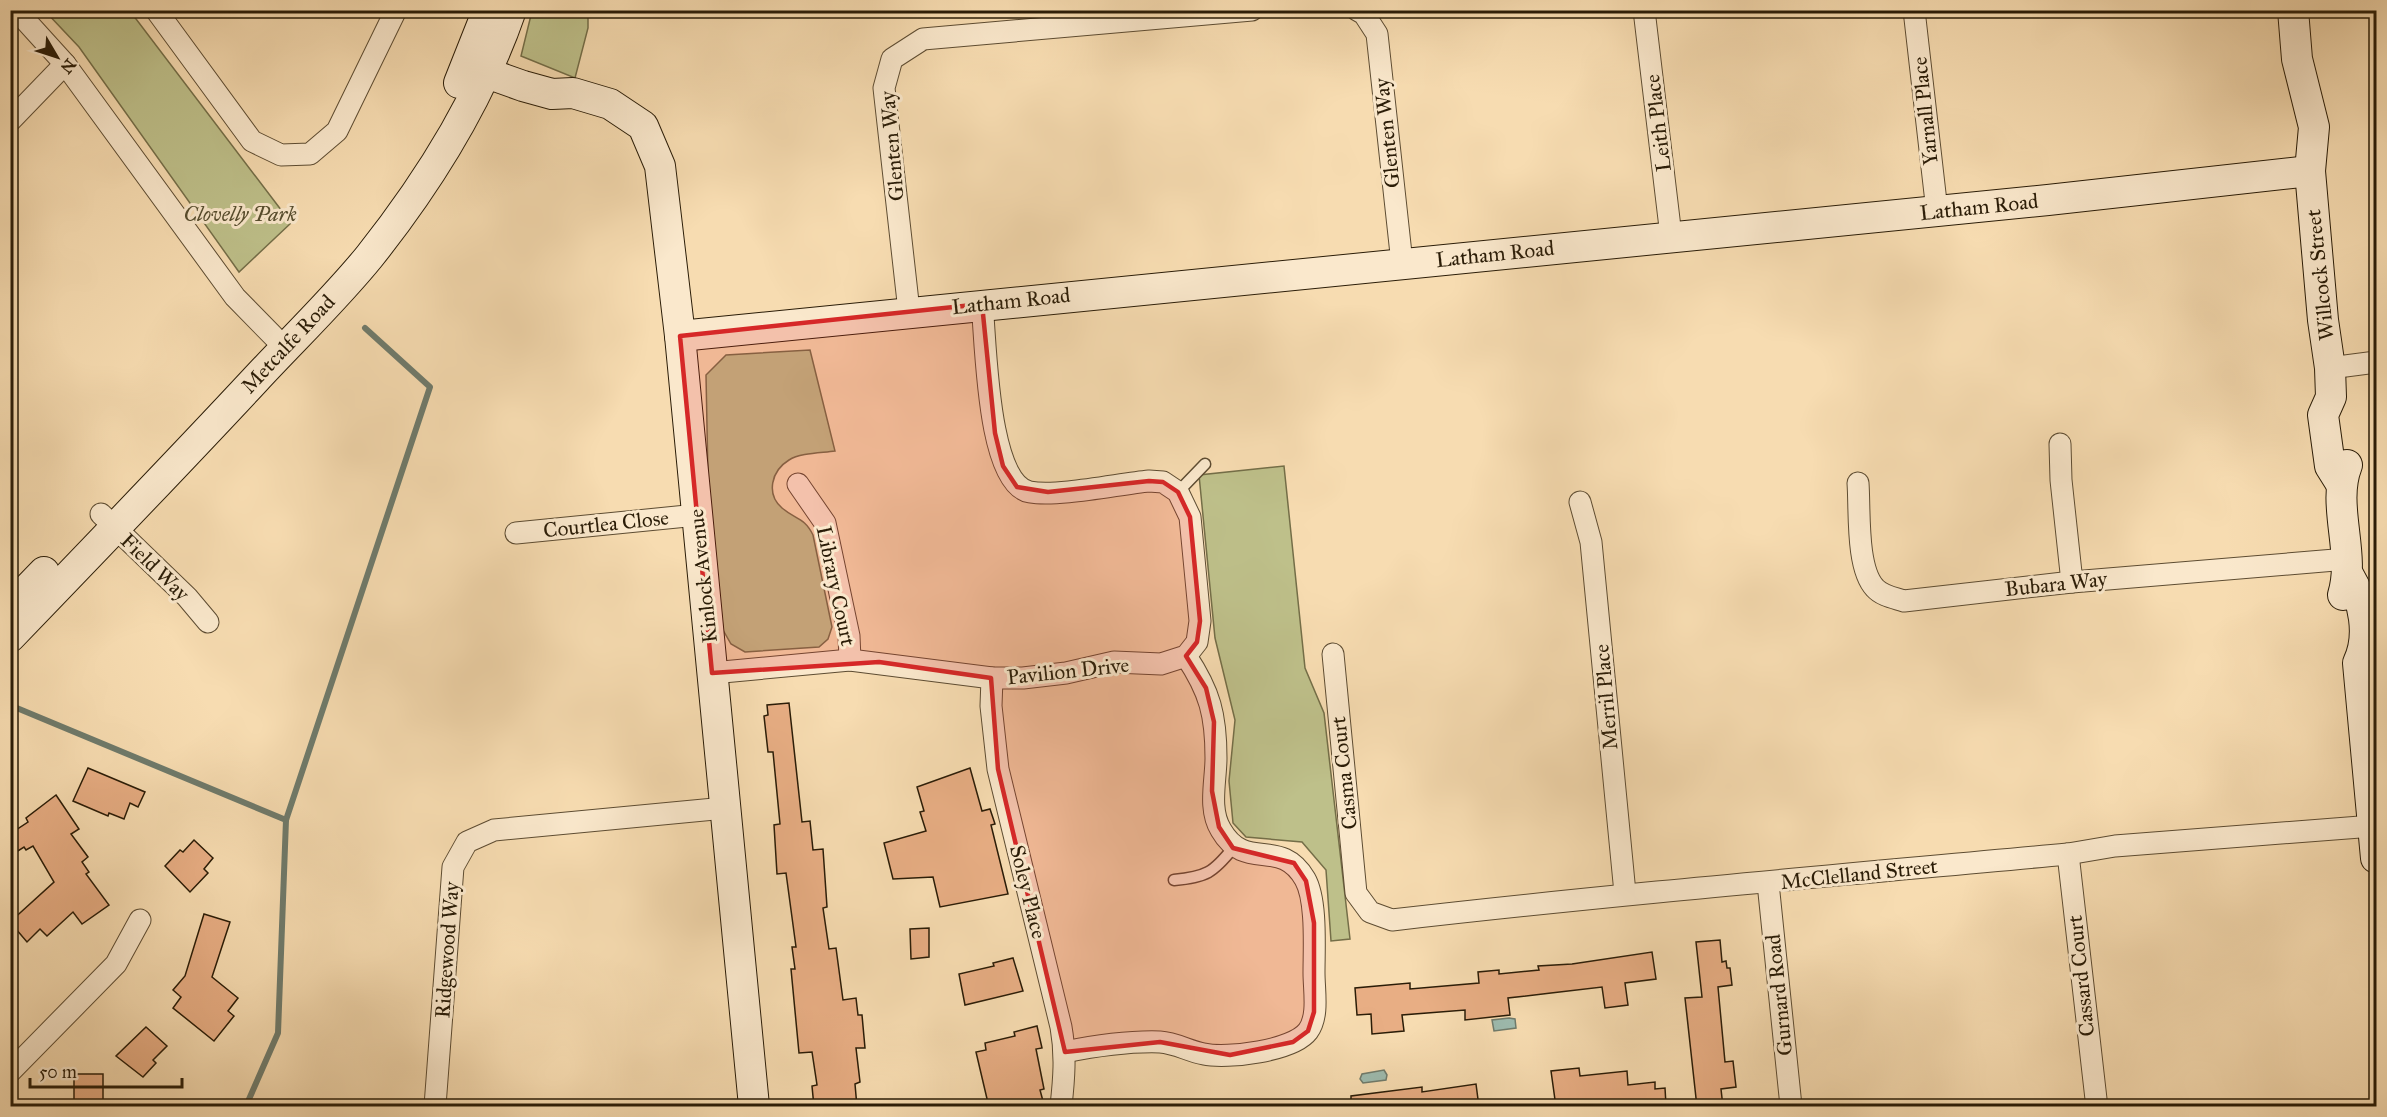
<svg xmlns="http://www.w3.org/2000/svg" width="2387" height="1117" font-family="'IM FELL Great Primer',serif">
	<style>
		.green { fill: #bec08a; stroke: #746e48; stroke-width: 1.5 }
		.water { fill: #9dbbaf; stroke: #6f7b6c; stroke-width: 1.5 }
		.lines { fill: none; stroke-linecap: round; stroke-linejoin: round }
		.stream { stroke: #6f7b6c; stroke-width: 6 }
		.building { fill: #e8ae84; stroke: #2a1c07; stroke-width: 1.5 }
		.lane-casing { stroke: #5d4c32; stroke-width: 13 }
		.street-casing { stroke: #5d4c32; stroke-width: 23 }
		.secondary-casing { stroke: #2a1c07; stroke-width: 32 }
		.lane { stroke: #fae8cc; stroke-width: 10 }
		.street { stroke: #fae8cc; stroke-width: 21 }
		.secondary { stroke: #fae8cc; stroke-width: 30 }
		.marked { fill: #d62828; fill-opacity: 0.2; stroke: #d62828; stroke-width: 4.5; stroke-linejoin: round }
		.labels { text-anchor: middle; stroke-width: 6; stroke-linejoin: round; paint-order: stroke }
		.street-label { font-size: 21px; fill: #2a1c07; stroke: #fae8cc }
		.park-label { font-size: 21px; font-style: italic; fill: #564d2e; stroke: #fae8cc }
	</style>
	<rect width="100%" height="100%" fill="#f7dcb1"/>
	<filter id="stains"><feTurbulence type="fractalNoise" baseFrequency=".00333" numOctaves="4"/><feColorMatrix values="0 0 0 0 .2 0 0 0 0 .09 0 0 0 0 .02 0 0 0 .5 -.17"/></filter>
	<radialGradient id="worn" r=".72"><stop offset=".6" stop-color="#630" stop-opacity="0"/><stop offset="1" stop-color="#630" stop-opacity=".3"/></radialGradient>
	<g class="green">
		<polygon points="45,11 130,11 291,223 239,272 79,47"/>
		<polygon points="532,11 588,11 588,28 575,78 521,56"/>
		<path d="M810 350 835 451C821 453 800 453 789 460 771 471 766 494 782 508 796 520 804 517 813 535L832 627 828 639 819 647 745 652 731 644 723 630 708 478 706 375 726 355Z"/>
		<polygon points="1284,466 1305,668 1324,713 1350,939 1331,941 1326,870 1302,842 1246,837 1233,823 1229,781 1235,720 1215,638 1199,475"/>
	</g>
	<g class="water">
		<polygon points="1509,1018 1515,1019 1516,1028 1494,1031 1492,1020"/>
		<polygon points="1384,1070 1387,1075 1386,1080 1363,1083 1360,1079 1362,1074"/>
	</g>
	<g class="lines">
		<g class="stream">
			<polyline points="12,706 286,820"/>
			<polyline points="246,1106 278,1033 286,820 430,387 365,328"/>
		</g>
	</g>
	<g class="building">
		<polygon points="789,703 802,822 810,821 813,850 823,849 827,907 823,908 829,949 836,948 843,1000 856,998 858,1015 862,1015 865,1048 856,1048 860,1082 855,1084 857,1107 814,1107 812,1086 817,1085 812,1052 799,1053 791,969 795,969 792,947 796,947 786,873 777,874 774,825 780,824 773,752 768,752 764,716 768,715 767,705"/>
		<polygon points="88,768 145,792 138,807 130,803 124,819 109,813 108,816 73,801"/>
		<polygon points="970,768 982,811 990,809 995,824 991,825 1008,894 940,907 933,877 893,879 884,843 926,831 920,812 924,811 917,787"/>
		<polygon points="56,795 79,829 71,834 88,857 82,862 89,872 86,874 109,905 82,924 73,912 47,936 40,929 27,942 10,922 54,882 33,846 26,850 24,847 10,856 10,834 28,822 26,818"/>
		<polygon points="194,840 213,858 204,869 208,873 190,892 165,866 180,850 183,852"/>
		<polygon points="204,914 230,922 212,977 238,998 228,1011 234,1016 214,1041 173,1008 181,997 173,990 185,976"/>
		<polygon points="929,928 929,957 911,959 910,929"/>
		<polygon points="1720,940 1722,962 1726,961 1727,968 1730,968 1732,985 1718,987 1725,1062 1733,1061 1736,1087 1721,1089 1723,1107 1697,1107 1685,998 1702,997 1696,942"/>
		<polygon points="1652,952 1656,979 1625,983 1628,1005 1605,1008 1602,987 1551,993 1508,998 1510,1015 1465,1020 1465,1010 1402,1015 1404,1031 1372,1034 1371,1014 1357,1015 1355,988 1410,983 1410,989 1479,983 1478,972 1499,970 1499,974 1539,970 1538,966 1572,964"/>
		<polygon points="1013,958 1023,991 965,1005 959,974 994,966 993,963"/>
		<polygon points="1037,1026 1042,1048 1036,1049 1044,1089 1040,1090 1043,1101 1032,1104 1033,1107 994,1107 993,1102 988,1103 976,1052 986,1050 985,1043 1015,1036 1014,1032"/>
		<polygon points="146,1027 167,1046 153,1060 156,1063 143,1077 116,1056"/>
		<polygon points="1579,1068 1580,1076 1627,1071 1628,1085 1655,1082 1655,1089 1665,1088 1666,1105 1556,1107 1551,1071"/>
		<rect x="74" y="1074" width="29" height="33"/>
		<polygon points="1476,1084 1479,1107 1351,1107 1351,1096 1422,1087 1422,1092"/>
	</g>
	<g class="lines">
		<g class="lane-casing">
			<g id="lane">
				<polyline points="1178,492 1205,464"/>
				<path d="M1174 880C1206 877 1213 873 1233 848"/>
			</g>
		</g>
		<g class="street-casing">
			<g id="street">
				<polyline points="16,10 65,64 235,297 285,348"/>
				<polyline points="156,10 252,141 281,155 310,154 337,131 396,10"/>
				<polyline points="1357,10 1364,14 1377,34 1402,263"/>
				<polyline points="1644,10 1671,236"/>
				<polyline points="1914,10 1937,211"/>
				<polyline points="10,121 65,64"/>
				<polyline points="909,311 884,88 892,59 923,39 1252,10"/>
				<polyline points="2330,368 2376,362"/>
				<polyline points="2060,444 2061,480 2072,582"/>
				<path d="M1858 483C1860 510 1856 568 1875 588 1882 596 1895 598 1904 601L2072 582 2347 559"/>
				<polyline points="798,484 825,523 849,636 850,660"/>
				<polyline points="1580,502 1591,542 1625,893"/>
				<polyline points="101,514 187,597 208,622"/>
				<polyline points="516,533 697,515"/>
				<path d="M1333 654 1356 893 1370 912 1392 920C1617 894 1842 875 2068 854L2115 846 2373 826"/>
				<path d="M712 673 850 660 992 678H1023L1066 673 1114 662 1161 664 1186 656 1197 642 1200 621 1190 517 1178 492 1163 482 1149 481C1118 484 1058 497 1030 492 987 485 986 341 982 304"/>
				<path d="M992 678 991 706 998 769 1061 1027C1066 1055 1064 1079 1061 1106"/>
				<polyline points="2068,854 2096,1099"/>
				<polyline points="1768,883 1791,1106"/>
				<path d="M1065 1052C1095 1046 1130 1041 1160 1042 1176 1043 1188 1051 1204 1054 1227 1059 1293 1051 1308 1031 1319 1016 1314 991 1314 973 1314 948 1317 900 1305 879 1280 836 1246 873 1221 830 1208 809 1216 781 1216 758 1216 715 1210 692 1186 656"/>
				<polyline points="10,1072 116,964 140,920"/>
				<polyline points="435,1106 453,867 467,842 494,830 725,808"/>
			</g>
		</g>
		<g class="secondary-casing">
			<g id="secondary">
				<polyline points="2293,10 2297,59 2314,127 2310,171 2323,320 2330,368 2331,397 2323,415 2330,466 2340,482"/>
				<polyline points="467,66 523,86 552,94 573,93 610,104 643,126 660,166 680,336 754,1106"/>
				<polyline points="459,83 488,10"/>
				<polyline points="680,336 2048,200 2310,171"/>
				<path d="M2349 576C2364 601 2371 636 2358 663L2376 858"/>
				<path d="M2343 595C2356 552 2331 506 2347 465"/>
				<polyline points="10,607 44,572"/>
				<path d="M10 637C92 552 174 467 255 380 292 340 334 300 369 257 428 183 480 100 511 10"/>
			</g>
		</g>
		<use href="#lane" class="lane"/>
		<use href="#street" class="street"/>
		<use href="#secondary" class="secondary"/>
	</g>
	<path class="marked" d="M982 304 995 433 1003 466 1017 487 1048 492 1149 481 1163 482 1178 492 1190 517 1200 621 1197 642 1186 656 1206 688 1214 722 1212 791 1219 827 1233 848 1294 863 1306 881 1314 923V1012L1308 1031 1293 1042 1230 1055 1160 1042 1065 1052 998 769 991 678 879 662 712 673 680 336Z"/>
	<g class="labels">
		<g class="street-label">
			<text transform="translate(1925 111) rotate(-96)" y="7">Yarnall Place</text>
			<text transform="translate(1658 123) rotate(-97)" y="7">Leith Place</text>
			<text transform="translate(1387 133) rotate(-96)" y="7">Glenten Way</text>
			<text transform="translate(892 146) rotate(-95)" y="7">Glenten Way</text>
			<text transform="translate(1979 207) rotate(-6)" y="7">Latham Road</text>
			<text transform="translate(1495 254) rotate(-6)" y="7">Latham Road</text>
			<text transform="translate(2320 275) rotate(-96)" y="7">Willcock Street</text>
			<text transform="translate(1011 301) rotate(-6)" y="7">Latham Road</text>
			<text transform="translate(288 344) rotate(-47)" y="7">Metcalfe Road</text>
			<text transform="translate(606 524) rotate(-6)" y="7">Courtlea Close</text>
			<text transform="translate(155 567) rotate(44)" y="7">Field Way</text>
			<text transform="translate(703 576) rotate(-96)" y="7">Kinlock Avenue</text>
			<text transform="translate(2056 584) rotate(-6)" y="7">Bubara Way</text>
			<text transform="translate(836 586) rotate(78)" y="7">Library Court</text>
			<text transform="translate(1068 671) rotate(-6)" y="7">Pavilion Drive</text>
			<text transform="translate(1606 697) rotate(-95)" y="7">Merril Place</text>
			<text transform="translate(1344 773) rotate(-96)" y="7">Casma Court</text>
			<text transform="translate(1859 874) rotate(-6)" y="7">McClelland Street</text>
			<text transform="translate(1028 892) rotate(76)" y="7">Soley Place</text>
			<text transform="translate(447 950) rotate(-86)" y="7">Ridgewood Way</text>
			<text transform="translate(2081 976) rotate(-96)" y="7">Cassard Court</text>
			<text transform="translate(1779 995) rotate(-96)" y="7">Gurnard Road</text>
		</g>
		<g class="park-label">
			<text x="240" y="221">Clovelly Park</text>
		</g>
	</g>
	<rect width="2387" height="1117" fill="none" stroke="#f7dcb1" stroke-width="36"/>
	<rect x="12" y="12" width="2363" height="1093" fill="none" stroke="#2a1c07" stroke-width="3"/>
	<rect x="18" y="18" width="2351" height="1081" fill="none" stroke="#2a1c07" stroke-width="1.5"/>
	<g transform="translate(57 57) rotate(129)" stroke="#fae8cc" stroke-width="4.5" paint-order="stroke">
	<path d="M0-4.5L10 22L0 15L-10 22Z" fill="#2a1c07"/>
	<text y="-9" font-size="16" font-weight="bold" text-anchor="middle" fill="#2a1c07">N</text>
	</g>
	<path d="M30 1078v9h152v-9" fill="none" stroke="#2a1c07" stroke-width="3"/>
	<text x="39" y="1078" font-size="18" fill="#2a1c07" stroke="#fae8cc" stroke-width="4.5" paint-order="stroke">50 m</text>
	<rect width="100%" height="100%" filter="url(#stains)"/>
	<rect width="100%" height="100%" fill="url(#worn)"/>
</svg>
